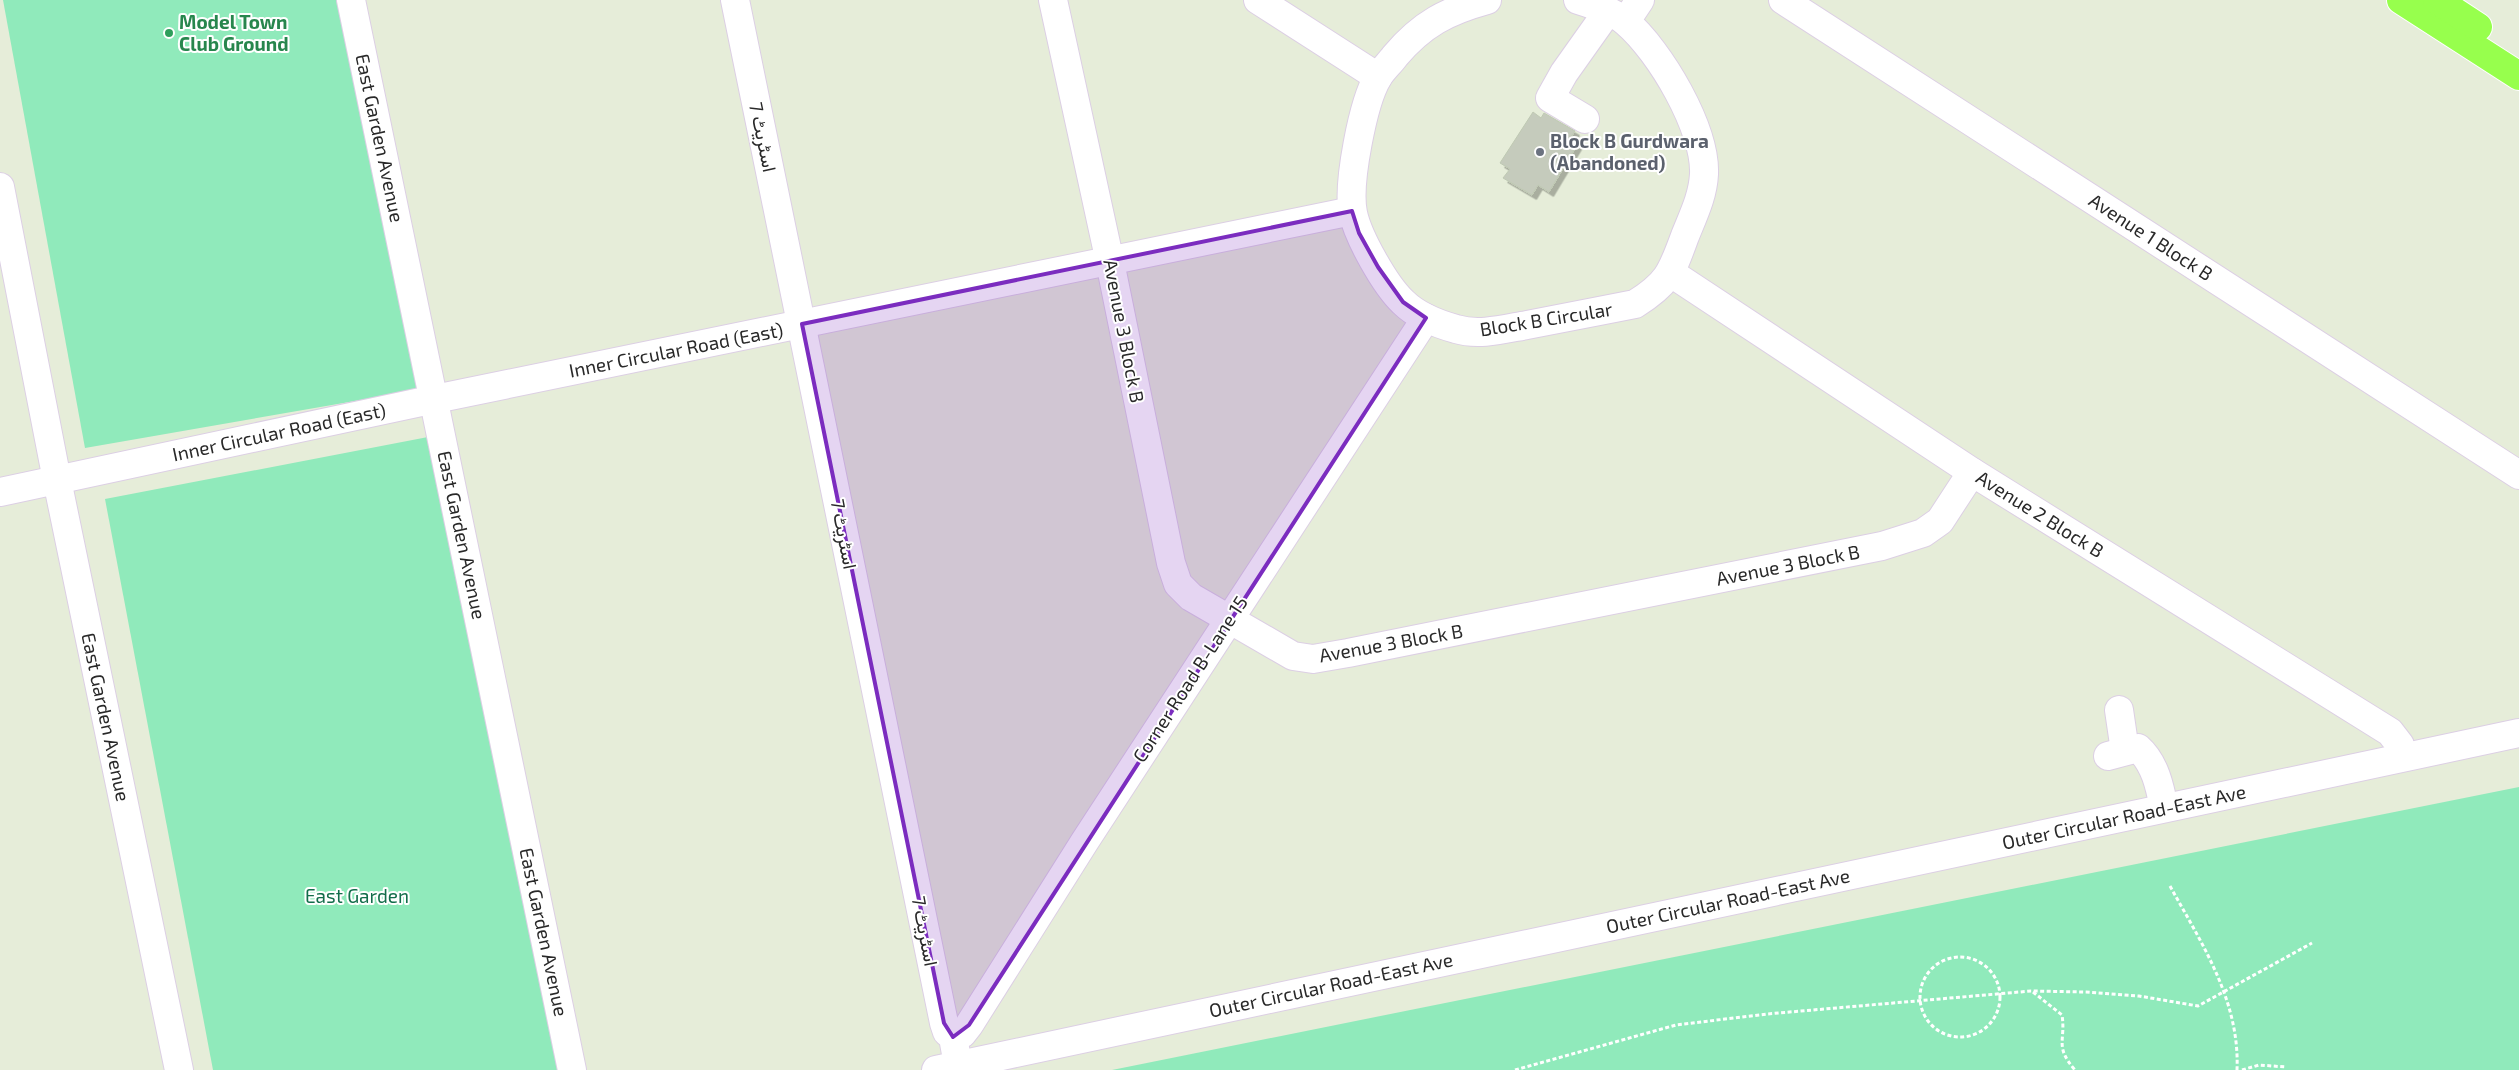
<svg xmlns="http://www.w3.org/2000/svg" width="2519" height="1070" font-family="'Exo 2',Vazirmatn,sans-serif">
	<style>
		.green { fill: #90eabb }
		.building { fill: #c5cbbc; stroke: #bfc9b3; filter: url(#shadow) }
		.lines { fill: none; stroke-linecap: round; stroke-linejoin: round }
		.minor-casing { stroke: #dccfe4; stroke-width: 30 }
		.major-casing { stroke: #fff; stroke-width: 30 }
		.path { stroke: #fff; stroke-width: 3; stroke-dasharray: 4 2.5; stroke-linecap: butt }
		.minor { stroke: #fff; stroke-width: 28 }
		.major { stroke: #97ff4d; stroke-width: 28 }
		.marked { fill: #7b2cbf; fill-opacity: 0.2; stroke: #7b2cbf; stroke-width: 4; stroke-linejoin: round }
		.leisure-dot { fill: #2e9e5b; stroke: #fff; stroke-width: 2 }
		.worship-dot { fill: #6b7280; stroke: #fff; stroke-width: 2 }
		.labels { text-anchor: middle; stroke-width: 4; stroke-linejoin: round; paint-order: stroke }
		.leisure-label { font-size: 19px; font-weight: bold; fill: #27864d; stroke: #fff; text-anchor: start }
		.street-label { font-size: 19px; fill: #292929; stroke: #fff }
		.worship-label { font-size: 19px; font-weight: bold; fill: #5b616d; stroke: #fff; text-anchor: start }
		.park-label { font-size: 19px; fill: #126d4a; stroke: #fff }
	</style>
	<defs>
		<filter id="shadow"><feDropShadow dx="4.5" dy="4.5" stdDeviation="0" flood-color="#0004"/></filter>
	</defs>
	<rect width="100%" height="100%" fill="#e6edd9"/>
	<g class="green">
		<polygon points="3,0 338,0 424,389 85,448"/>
		<polygon points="428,437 575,1070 213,1070 105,499"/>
		<polygon points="2519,787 2519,1070 1112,1070"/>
	</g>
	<polygon class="building" points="1533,112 1541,118 1544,113 1575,131 1571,137 1579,142 1549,192 1538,185 1532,195 1503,178 1510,169 1500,163"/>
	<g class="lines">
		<g class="minor-casing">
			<g id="minor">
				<polyline points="351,0 572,1070"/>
				<polyline points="735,0 944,1023 947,1032 953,1037 958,1065"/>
				<polyline points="1053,0 1110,262 1171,563 1178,584 1191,597 1293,656 1313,659 1348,653 1882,546 1923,533 1940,521 1972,472"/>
				<polyline points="1258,0 1378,77"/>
				<path d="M1487 0C1447 11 1422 24 1395 56 1390 63 1383 69 1378 77 1363 102 1347 184 1353 213 1358 237 1385 285 1403 302 1416 315 1438 324 1456 329 1479 336 1504 329 1527 325 1564 318 1599 311 1635 304 1669 283 1672 271 1685 236 1693 216 1703 196 1704 174 1706 129 1660 51 1626 22 1614 12 1594 5 1578 0"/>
				<polyline points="1783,0 2519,475"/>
				<polyline points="1626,21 1640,0"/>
				<polyline points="1585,119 1550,98 1564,73 1608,11"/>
				<polyline points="0,187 57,480 179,1070"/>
				<polyline points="1671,273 1972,472 2390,732 2400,745 2402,756"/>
				<polyline points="0,492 435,399 1352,211"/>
				<polyline points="2119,710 2125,751"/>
				<path d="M2108 756 2138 748C2155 763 2160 787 2164 808"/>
				<polyline points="953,1037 962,1034 969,1025 1085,841 1426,318"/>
				<polyline points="936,1070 2519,733"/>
			</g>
		</g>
		<g class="major-casing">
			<g id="major">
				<polyline points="2401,0 2519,76"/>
				<polyline points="2437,0 2478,27"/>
			</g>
		</g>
		<g class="path">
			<path d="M2170 886C2202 944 2240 1001 2237 1070"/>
			<circle cx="1960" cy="997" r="40"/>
			<path d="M2033 992 2062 1015C2066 1041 2054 1046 2075 1070"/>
			<polyline points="1515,1070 1676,1025 1767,1014 2031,991 2086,992 2139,996 2198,1006 2312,943"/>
			<polyline points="2242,1070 2259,1065 2286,1067"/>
		</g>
		<use href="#minor" class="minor"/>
		<use href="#major" class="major"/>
	</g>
	<path class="marked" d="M1352 211 1359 233 1378 267 1403 302 1426 318 969 1025 953 1037 944 1023 802 324Z"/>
	<circle class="leisure-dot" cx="169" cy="33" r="5"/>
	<circle class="worship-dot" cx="1540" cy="152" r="5"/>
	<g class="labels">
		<g class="leisure-label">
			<text x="179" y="29">Model Town<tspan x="179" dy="22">Club Ground</tspan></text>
		</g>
		<g class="street-label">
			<text transform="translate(763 137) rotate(78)" y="7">اسٹریٹ 7</text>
			<text transform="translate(380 138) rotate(78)" y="7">East Garden Avenue</text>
			<text transform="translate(2151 237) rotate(33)" y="7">Avenue 1 Block B</text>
			<text transform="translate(1546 319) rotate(-9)" y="7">Block B Circular</text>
			<text transform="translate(1124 331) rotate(79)" y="7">Avenue 3 Block B</text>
			<text transform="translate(676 350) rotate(-11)" y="7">Inner Circular Road (East)</text>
			<text transform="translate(279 432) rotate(-12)" y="7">Inner Circular Road (East)</text>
			<text transform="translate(2040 514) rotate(32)" y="7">Avenue 2 Block B</text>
			<text transform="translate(844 534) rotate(79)" y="7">اسٹریٹ 7</text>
			<text transform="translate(462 535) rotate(78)" y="7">East Garden Avenue</text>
			<text transform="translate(1788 565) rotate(-11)" y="7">Avenue 3 Block B</text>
			<text transform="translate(1391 643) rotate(-10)" y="7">Avenue 3 Block B</text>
			<text transform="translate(1190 679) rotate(-57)" y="7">Corner Road B-Lane 15</text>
			<text transform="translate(106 717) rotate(78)" y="7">East Garden Avenue</text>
			<text transform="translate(2124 817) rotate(-12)" y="7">Outer Circular Road-East Ave</text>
			<text transform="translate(1728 901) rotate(-12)" y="7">Outer Circular Road-East Ave</text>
			<text transform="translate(925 931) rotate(79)" y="7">اسٹریٹ 7</text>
			<text transform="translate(544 932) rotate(78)" y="7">East Garden Avenue</text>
			<text transform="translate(1331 985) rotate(-12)" y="7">Outer Circular Road-East Ave</text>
		</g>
		<g class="worship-label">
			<text x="1550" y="148">Block B Gurdwara<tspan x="1550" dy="22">(Abandoned)</tspan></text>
		</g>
		<g class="park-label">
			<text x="357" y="903">East Garden</text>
		</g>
	</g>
</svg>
